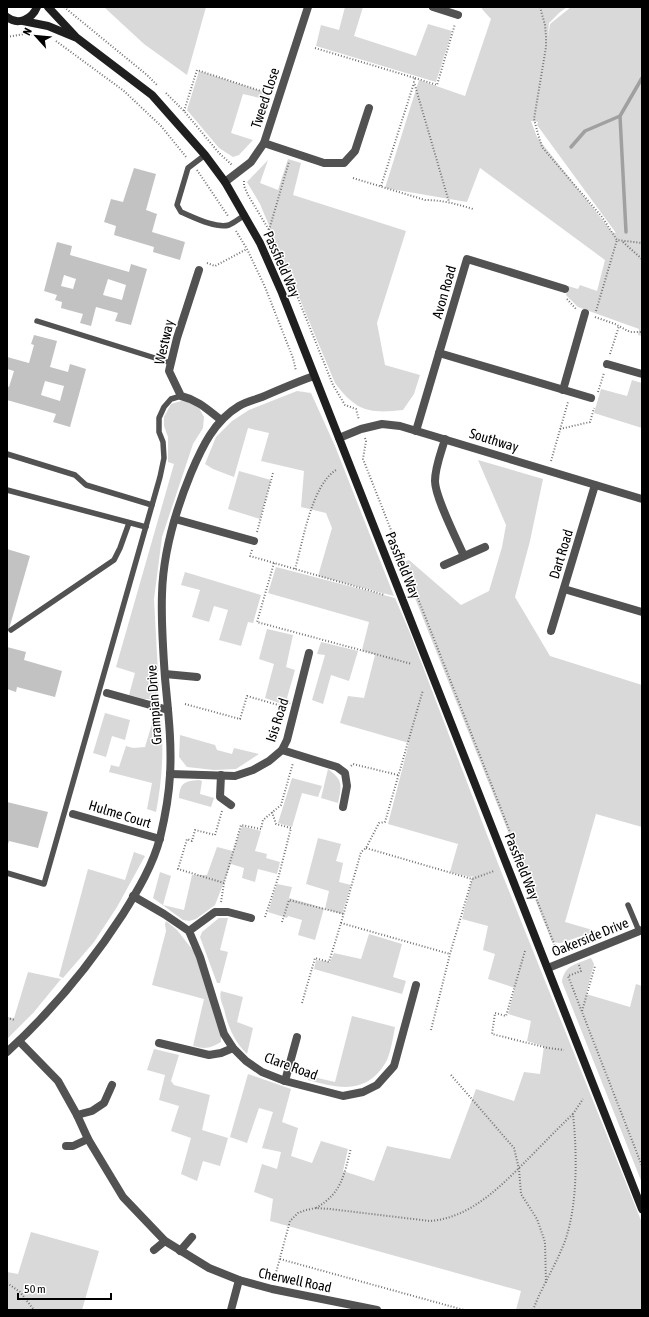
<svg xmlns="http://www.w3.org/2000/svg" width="649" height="1317" font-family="'Asap Condensed',sans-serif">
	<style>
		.green { fill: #d9d9d9; fill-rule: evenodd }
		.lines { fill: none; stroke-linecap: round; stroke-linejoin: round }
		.stream { stroke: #a0a0a0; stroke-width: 3.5 }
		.building { fill: #c2c2c2; fill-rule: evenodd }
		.path { stroke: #747474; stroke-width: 2; stroke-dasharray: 1 2; stroke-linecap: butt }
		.lane { stroke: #525252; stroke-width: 5.5 }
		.street { stroke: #525252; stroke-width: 8 }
		.secondary { stroke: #1f1f1f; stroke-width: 8 }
		.labels { text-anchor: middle; stroke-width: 3; stroke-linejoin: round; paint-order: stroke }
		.street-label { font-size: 14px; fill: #000; stroke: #fff }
	</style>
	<rect width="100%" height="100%" fill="#fff"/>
	<g class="green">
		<polygon points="104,7 206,7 187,75 144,44"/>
		<polygon points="345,7 363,7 354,36 416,56 428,24 452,31 436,82 316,46 321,25 339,30"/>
		<path d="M482 7H567L559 13 549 23 548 37 550 24 571 7H642V336L638 335 639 329 578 307 566 295 568 286 578 289 580 285 597 291 605 260 480 168 467 202 385 188 419 80 465 96 491 19 482 9ZM531 121 538 122 537 125 616 233 612 232 537 137Z"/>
		<polygon points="199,71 270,94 268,100 243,94 231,133 253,140 239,155 233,157 219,148 187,110"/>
		<path d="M288 159 301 163 293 195 406 231 377 323 385 365 420 375 414 394 403 410C369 414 356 411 335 383L260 204 247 182 268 160 260 183 278 190Z"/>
		<polygon points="632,380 642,383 642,428 594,413 601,389 627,396"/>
		<polygon points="297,391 311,393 335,446 394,596 318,576 332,528 326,513 301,507 304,471 261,461 269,433 248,428 234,477 213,469 205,464 216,437 232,421 249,410"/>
		<polygon points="181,401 191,402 199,408 204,417 203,428 193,444 162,537 154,599 159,691 152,699 143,699 129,695 135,673 116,667 174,464 168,462 168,437 164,426 164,417 171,404"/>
		<polygon points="478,460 543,479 530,541 515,597 550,656 642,685 642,827 596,814 565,922 596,931 561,943 552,942 401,563 409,560 461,605 489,591 502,547 506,525"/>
		<polygon points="239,471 271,480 260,519 228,509"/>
		<polygon points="276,567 395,598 410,633 499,866 642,1223 642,1310 516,1310 521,1291 270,1221 273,1199 254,1192 262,1164 277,1169 281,1152 262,1148 273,1112 259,1108 247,1143 230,1137 248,1074 291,1089 282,1122 298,1128 291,1156 312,1163 321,1141 348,1149 343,1171 374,1181 387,1146 450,1159 476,1089 514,1101 524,1072 540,1074 544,1046 527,1041 531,1021 508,1014 515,988 488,979 495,954 483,950 488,926 462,919 473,876 470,877 450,872 458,844 388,824 409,743 340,723 348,696 364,698 375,655 362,650 369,622 268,593"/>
		<polygon points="185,572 261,595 253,623 248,622 241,646 219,640 228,610 214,606 209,622 192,617 200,590 181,585"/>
		<polygon points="267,629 293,635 286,667 295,670 287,698 291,704 285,705 265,698 274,664 259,659"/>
		<polygon points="321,642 358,651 349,681 331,675 323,704 312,700 325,655 317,654"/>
		<polygon points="105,713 130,720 125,740 112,736 106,757 93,753"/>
		<path d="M154 717 161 719C164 751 162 781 156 812L147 809 152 783 109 772 111 765 119 767 126 746 133 748 145 747Z"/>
		<polygon points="180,735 215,745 217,750 232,754 234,748 259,754 236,769 214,770 187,767 179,757"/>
		<path d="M328 769C343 780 342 785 338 803L321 798Z"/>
		<polygon points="292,778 322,786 318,797 302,793 292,827 278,823"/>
		<path d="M199 780 202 781 200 794 214 798 211 807 179 798C180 783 184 781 199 780Z"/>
		<polygon points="242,826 261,831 255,851 267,854 266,858 280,862 277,874 258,869 255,882 242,878 244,868 231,864 215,905 196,919 189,921 183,920 153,898 160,872 171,876 163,905 184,910 192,875 207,875 217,847 233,851"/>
		<polygon points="318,838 341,844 336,861 343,863 339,882 351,885 342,914 325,909 329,891 306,884"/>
		<polygon points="134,852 145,856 117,907 94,942 63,978 59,976 88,869 125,880"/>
		<polygon points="277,884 292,887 289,898 324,908 315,940 298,935 302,920 288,916 287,918 268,912"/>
		<polygon points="219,918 228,918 220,950 228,952 220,983 217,983 200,937 202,932"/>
		<path d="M166 921 177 930 195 953 221 1036V1042C209 1049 205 1049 193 1046L204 999 152 985 166 931 165 924Z"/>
		<polygon points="369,934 402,944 393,977 406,981 402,994 314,969 316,960 330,962 334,953 361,959"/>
		<path d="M591 958 594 964 586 994 630 1007 636 984 642 986V1183L562 982C564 965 577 964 591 958Z"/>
		<polygon points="28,972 61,979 34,1012 7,1039 7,1017 14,1018"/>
		<path d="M221 991 243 997 237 1022 253 1028 247 1054C234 1041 228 1027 224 1009 222 1003 219 998 221 991Z"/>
		<path d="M352 1016 395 1027C393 1038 391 1050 387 1060 384 1066 380 1071 376 1075 356 1094 331 1086 308 1080L309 1076 335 1082Z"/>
		<polygon points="154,1049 179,1055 171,1081 174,1085 210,1095 202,1130 228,1138 220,1166 203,1161 197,1181 181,1174 191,1138 171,1131 179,1106 159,1100 165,1075 147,1070"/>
		<polygon points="31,1232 99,1251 82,1310 7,1310 7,1272 18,1274"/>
	</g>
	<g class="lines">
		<g class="stream">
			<polyline points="571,147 585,131 620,116"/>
			<polyline points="626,232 620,116 642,78"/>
		</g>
	</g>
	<g class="building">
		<polygon points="134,168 156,174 146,210 157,214 152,232 185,242 180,260 153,252 154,247 114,235 116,226 104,222 111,199 123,202"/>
		<path d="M57 242 72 246 70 255 129 272 131 264 147 269 131 325 115 321 118 313 96 307 91 326 80 323 83 314 61 308 62 302 55 300 57 295 44 291ZM64 275 76 279 73 289 61 286ZM108 279 126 285 122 300 103 295Z"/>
		<path d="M34 335 57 341 50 367 68 372 70 364 86 369 70 427 53 422 56 414 7 400V386L9 387 14 371 7 369V357L29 363 34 345 31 344ZM45 381 64 386 60 401 41 395Z"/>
		<polygon points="7,549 30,556 7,636"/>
		<polygon points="7,647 26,652 24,660 62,671 55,697 17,687 16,692 7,689"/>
		<polygon points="7,802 48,812 38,848 9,841 7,847"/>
	</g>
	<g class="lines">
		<g class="path">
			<polyline points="64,7 147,75 157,85"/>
			<polyline points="540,7 545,25 546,36 546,47 534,119 538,134 542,147 602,217 617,240 642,243"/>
			<polyline points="7,37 24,34 37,35"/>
			<polyline points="56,41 124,91 161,126 187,158"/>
			<polyline points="315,48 415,78 414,82 449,202"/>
			<polyline points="415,78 437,85 455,24"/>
			<polyline points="166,93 184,111 219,153 232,165"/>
			<polyline points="184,111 197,70 270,94"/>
			<polyline points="197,170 228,216"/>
			<path d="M353 178 425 200C442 200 457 204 473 209"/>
			<polyline points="244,181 244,186 248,195 269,230 283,261 333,385 345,405 356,409 359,420"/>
			<polyline points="381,186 414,83"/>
			<polyline points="269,230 289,162"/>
			<polyline points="236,231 247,249 265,287 293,358 296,371"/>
			<polyline points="623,242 642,259"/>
			<polyline points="207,263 215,266 247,249"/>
			<polyline points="567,299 576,309"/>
			<polyline points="596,311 617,240"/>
			<polyline points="595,317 615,324 630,332 642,332"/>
			<polyline points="610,354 619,326"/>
			<polyline points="598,392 604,373"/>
			<polyline points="560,429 590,422 594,408"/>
			<polyline points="365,438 366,441 363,459 557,951 572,946 573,948"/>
			<polyline points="551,461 568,402"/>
			<polyline points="257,532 273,473"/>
			<polyline points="252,550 250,556 385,595"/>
			<polyline points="274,563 257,622 412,664"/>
			<path d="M295 569C303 542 311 486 336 470"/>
			<polyline points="185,704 240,719 247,696 285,707"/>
			<polyline points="351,766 353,764 398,775"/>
			<polyline points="222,811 215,835 195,830 192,841 187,839 178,869 224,883"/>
			<polyline points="366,848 472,879 494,871"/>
			<polyline points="221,902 224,883 241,825 261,829 263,820 281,805 293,763"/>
			<polyline points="265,917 279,875 291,828 276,824 272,812"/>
			<polyline points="282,922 289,900 344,914"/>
			<polyline points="341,923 361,852 366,848 379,823 385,822 423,690"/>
			<polyline points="525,951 506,1016 495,1013 492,1034 548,1048 564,1050"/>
			<polyline points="579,965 581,971 568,976 642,1166"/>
			<polyline points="302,1003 315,958 329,962 341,923 450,954"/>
			<polyline points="582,1011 595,966"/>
			<polyline points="7,1018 15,1020"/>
			<polyline points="431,1030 450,954 472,879"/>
			<polyline points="451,1075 514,1148 519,1169 521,1194 537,1219 545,1242 546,1283"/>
			<path d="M316 1208C342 1193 344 1175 351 1148"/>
			<polyline points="280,1259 464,1310"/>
			<path d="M274 1280 290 1221 298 1213 306 1210 316 1208 330 1209 430 1221C471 1218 502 1185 529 1158 544 1143 558 1128 573 1114"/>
			<polyline points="7,1283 20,1292 34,1310"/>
			<path d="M533 1310C542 1286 556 1265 565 1241 578 1204 577 1152 573 1114L583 1099"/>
		</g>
		<g class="lane">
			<path d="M205 155 188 168 177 205 181 212C193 217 216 229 229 225 234 223 240 218 245 215"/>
			<polyline points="37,321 171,363"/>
			<polyline points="7,454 75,475 86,485 152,505"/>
			<polyline points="7,490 146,527"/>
			<polyline points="11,630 114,560 120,548 129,523"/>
			<polyline points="7,873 44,884 160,477 164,458 163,442 159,432 159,418 164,407 171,399 181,396"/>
			<polyline points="628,905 639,931"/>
		</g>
		<g class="street">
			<polyline points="433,7 458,15"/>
			<polyline points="264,143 324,163 344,163 355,151 369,108"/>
			<polyline points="225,182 251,162 264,143 308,7"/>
			<path d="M199 270 177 338 169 371 181 396C198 400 208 410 221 420"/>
			<polyline points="439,353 591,398"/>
			<polyline points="607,364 642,374"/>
			<polyline points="563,390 585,313"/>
			<polyline points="416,431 467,259 565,289"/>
			<polyline points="339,438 361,429 382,424 400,426 642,499"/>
			<path d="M445 439C441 453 435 467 435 481 435 497 457 540 464 556"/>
			<polyline points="175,519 254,541"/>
			<polyline points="444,565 485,547"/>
			<polyline points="564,589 642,612"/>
			<polyline points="551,631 595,485"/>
			<polyline points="165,674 197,677"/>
			<polyline points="107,693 168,710"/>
			<polyline points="282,750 337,767 345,773 347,786 343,807"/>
			<polyline points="170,774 235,776 253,770 269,761 282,750 287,740 309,653"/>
			<polyline points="221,775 220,797 231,805"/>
			<polyline points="73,814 160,839"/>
			<polyline points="133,896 164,914 189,931 200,957 224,1034 233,1048 246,1061 262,1072 285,1081 343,1096 363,1092 377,1085 394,1066 416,985"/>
			<polyline points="189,931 215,912 228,912 251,918"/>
			<polyline points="548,968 642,930"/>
			<polyline points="19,1041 58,1081 77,1115 88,1139 123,1197 165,1241 209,1268 239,1280 272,1289 377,1310"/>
			<polyline points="159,1043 209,1055 221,1053 233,1048"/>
			<path d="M7 1052C52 1011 90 965 123 914 138 890 153 865 160 838 165 817 169 796 170 775 172 743 168 710 165 678 163 650 161 622 162 594 163 552 175 512 191 473 202 447 214 421 239 406 246 402 254 400 262 397 279 390 296 382 314 376"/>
			<polyline points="285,1081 297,1037"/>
			<polyline points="77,1115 92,1111 104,1103 112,1085"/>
			<polyline points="66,1146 73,1146 88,1139"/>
			<polyline points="154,1250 165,1241"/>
			<polyline points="180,1251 192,1237"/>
			<polyline points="231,1310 239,1280"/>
		</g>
		<g class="secondary">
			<polyline points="48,7 75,36"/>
			<path d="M7 17C18 26 32 19 37 7"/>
			<polyline points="23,21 48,26 77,38 152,95 205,155 225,182 260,243 282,293 642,1209"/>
		</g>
	</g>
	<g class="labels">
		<g class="street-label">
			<text transform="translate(265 98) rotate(-72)" y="5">Tweed Close</text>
			<text transform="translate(282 264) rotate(66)" y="5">Passfield Way</text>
			<text transform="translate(444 292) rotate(-74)" y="5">Avon Road</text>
			<text transform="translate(164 342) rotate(-77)" y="5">Westway</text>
			<text transform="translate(494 440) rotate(17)" y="5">Southway</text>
			<text transform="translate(561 554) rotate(-73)" y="5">Dart Road</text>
			<text transform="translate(403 565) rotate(68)" y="5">Passfield Way</text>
			<text transform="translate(154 705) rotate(-94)" y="5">Grampian Drive</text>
			<text transform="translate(277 720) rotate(-72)" y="5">Isis Road</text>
			<text transform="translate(120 814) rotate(17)" y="5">Hulme Court</text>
			<text transform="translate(522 866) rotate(68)" y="5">Passfield Way</text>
			<text transform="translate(590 937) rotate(-22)" y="5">Oakerside Drive</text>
			<text transform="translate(291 1066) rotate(20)" y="5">Clare Road</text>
			<text transform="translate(295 1280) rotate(12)" y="5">Cherwell Road</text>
		</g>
	</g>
	<rect width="649" height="1317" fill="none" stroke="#000000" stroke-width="16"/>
	<g transform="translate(36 36) rotate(297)" stroke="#ffffff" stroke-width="3" paint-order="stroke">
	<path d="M0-3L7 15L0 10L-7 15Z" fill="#000000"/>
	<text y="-6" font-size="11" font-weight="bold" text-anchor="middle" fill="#000000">N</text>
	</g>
	<path d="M18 1293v6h93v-6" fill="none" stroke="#000000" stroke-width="2"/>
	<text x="24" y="1293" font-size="12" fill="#000000" stroke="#ffffff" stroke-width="3" paint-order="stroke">50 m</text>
</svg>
